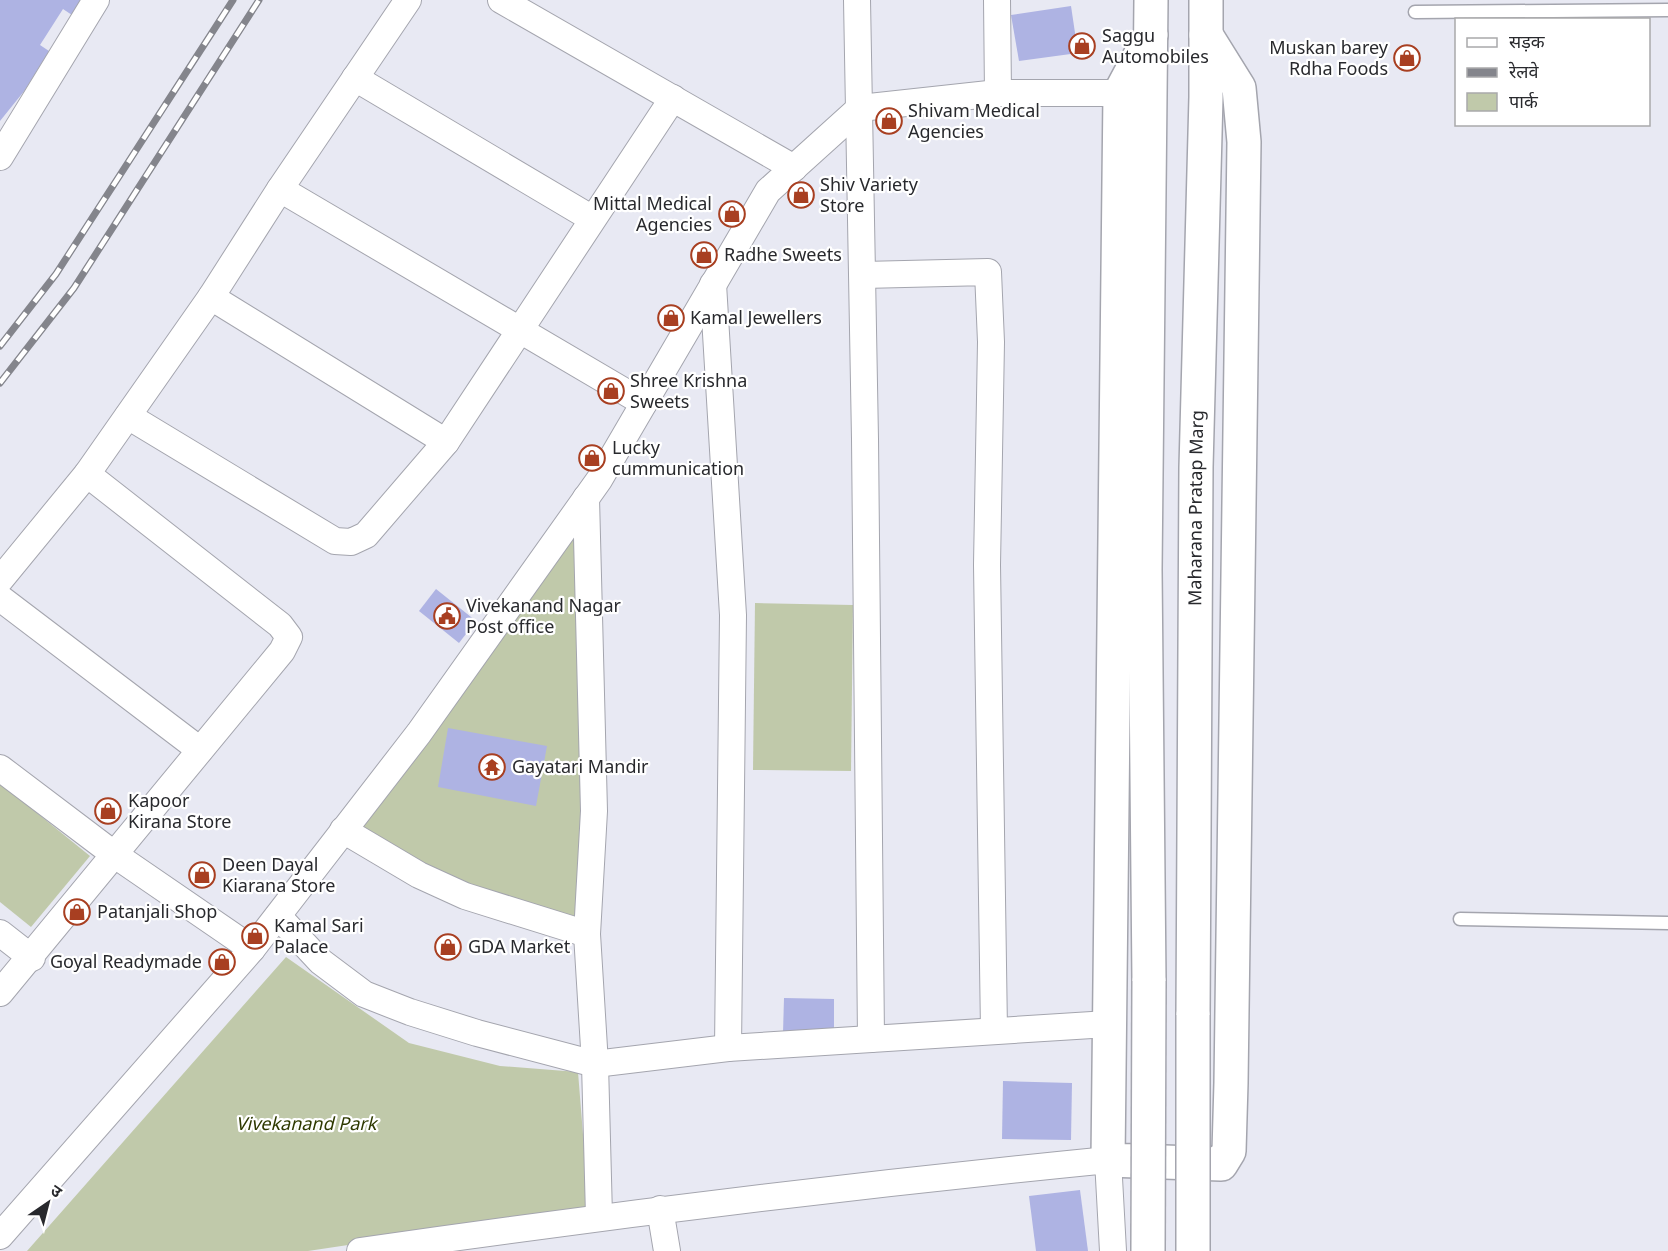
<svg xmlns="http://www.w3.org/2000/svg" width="1668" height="1251" font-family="Georgia,'Noto Sans Devanagari',serif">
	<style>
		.green { fill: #c0c9aa }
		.building { fill: #aeb3e3 }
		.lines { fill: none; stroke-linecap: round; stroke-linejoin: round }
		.lane-casing { stroke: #a4a5ae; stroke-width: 15 }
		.street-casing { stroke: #a4a5ae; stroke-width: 28 }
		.secondary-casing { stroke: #a4a5ae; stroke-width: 36 }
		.lane { stroke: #fff; stroke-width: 12 }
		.street { stroke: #fff; stroke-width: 26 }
		.secondary { stroke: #fff; stroke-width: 33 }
		.rail-casing { stroke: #84858c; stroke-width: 7 }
		.rail { stroke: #fff; stroke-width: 4.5; stroke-dasharray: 14; stroke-linecap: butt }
		.secondary-bridge-casing { stroke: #a4a5ae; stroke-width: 36; stroke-linecap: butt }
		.secondary-bridge { stroke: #fff; stroke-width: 33 }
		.labels { text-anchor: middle; stroke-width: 4.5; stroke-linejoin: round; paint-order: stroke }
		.poi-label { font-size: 18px; fill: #28292d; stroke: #fff; text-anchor: start }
		.street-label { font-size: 18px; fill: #28292d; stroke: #fff }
		.park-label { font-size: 18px; font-style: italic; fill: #2e3900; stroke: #fff }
	</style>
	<rect width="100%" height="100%" fill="#e8e9f3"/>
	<g class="green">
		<polygon points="586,498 587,934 521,915 343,830"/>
		<polygon points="755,603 853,605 851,771 753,770"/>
		<polygon points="0,783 90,856 31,927 0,902"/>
		<polygon points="286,957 409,1043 500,1066 578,1072 589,1209 308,1251 27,1251"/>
	</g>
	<g class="building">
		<polygon points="0,0 81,0 72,15 63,9 40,45 49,51 25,90 0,121"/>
		<polygon points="1071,6 1078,53 1019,61 1011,15"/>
		<polygon points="436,589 476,621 459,643 419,611"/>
		<polygon points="448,728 547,746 536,806 438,787"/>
		<polygon points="784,998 834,999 834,1033 783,1033"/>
		<polygon points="1003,1081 1072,1083 1071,1140 1002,1139"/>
		<polygon points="1080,1190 1088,1251 1036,1251 1029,1196"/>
	</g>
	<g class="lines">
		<g class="lane-casing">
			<g id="lane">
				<polyline points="1415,12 1668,10"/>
				<polyline points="1460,919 1668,923"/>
			</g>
		</g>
		<g class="street-casing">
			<g id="street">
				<polyline points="501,0 794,168"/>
				<polyline points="857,0 865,439 871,1039"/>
				<polyline points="997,0 998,93"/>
				<polyline points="355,78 591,218"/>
				<polyline points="0,157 96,0"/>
				<polyline points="280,189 644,403"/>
				<polyline points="863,275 988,272 991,342 987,565 994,1031"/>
				<polyline points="713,284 733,615 728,1048"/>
				<polyline points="211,297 446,442"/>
				<polyline points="128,416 335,541 351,542 366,535 446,442 673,98"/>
				<polyline points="586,498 594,811 587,934 595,1064 599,1216"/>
				<polyline points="0,580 87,474 211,297 280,189 408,0"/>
				<polyline points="0,598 200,750"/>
				<polyline points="0,768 115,855 252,949"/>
				<polyline points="343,830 419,875 465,896 587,934"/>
				<polyline points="278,916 320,961 364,994 410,1012 477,1033 595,1064 728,1048 1108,1024"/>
				<polyline points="0,933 32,958"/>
				<polyline points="0,993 282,651 289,637 280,625 87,474"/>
				<polyline points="660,1209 667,1251"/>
				<polyline points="0,1236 252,949 419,733 599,480 768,191 860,108 998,93 1120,93"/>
				<path d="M360 1251C609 1215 857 1185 1108 1160L1113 1251"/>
			</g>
		</g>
		<g class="secondary-casing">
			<g id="secondary">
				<polyline points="1151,35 1120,93 1108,1160 1221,1164 1229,1151 1231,1083 1244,142 1239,88 1206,35"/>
				<polyline points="1149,981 1145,570 1151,0"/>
				<path id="s1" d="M1193 1015 1196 467 1206 97V0"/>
			</g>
		</g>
		<use href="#lane" class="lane"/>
		<use href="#street" class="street"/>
		<use href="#secondary" class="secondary"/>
		<g class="rail-casing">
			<g id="rail">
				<polyline points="0,346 56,274 233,0"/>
				<polyline points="0,383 74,288 259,0"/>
			</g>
		</g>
		<use href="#rail" class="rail"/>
		<g class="secondary-bridge-casing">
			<g id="secondary-bridge">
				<polyline points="1148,1251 1149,981"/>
				<polyline points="1193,1251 1193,1015"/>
			</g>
		</g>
		<use href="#secondary-bridge" class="secondary-bridge"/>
	</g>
	<defs>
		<g id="shop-ring" transform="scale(1.35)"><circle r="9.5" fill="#fff" stroke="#a83f21" stroke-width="1.5"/><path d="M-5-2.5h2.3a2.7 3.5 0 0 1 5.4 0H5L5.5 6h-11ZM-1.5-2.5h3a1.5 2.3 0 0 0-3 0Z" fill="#a83f21"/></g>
		<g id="civic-ring" transform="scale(1.35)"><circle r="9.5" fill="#fff" stroke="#a83f21" stroke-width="1.5"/><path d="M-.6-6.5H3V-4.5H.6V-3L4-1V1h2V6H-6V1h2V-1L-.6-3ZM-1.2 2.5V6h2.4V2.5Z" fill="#a83f21"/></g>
		<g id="temple-ring" transform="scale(1.35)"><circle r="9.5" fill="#fff" stroke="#a83f21" stroke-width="1.5"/><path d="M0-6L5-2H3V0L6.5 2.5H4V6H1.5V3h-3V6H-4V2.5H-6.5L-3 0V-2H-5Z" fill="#a83f21"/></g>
	</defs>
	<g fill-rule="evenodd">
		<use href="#shop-ring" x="1082" y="46"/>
		<use href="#shop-ring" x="1407" y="58"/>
		<use href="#shop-ring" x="889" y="121"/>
		<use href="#shop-ring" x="801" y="195"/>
		<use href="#shop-ring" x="732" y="214"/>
		<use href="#shop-ring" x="704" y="255"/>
		<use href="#shop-ring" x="671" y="318"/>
		<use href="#shop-ring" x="611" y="391"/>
		<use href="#shop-ring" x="592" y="458"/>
		<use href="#civic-ring" x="447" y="616"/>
		<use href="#temple-ring" x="492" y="767"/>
		<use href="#shop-ring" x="108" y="811"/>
		<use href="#shop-ring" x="202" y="875"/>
		<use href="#shop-ring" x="77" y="912"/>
		<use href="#shop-ring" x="255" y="936"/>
		<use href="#shop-ring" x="448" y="947"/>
		<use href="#shop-ring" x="222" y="962"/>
	</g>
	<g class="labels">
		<g class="poi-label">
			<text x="1102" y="42">Saggu<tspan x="1102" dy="21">Automobiles</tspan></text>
			<text x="1388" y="54" text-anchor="end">Muskan barey<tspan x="1388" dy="21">Rdha Foods</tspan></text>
			<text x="908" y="117">Shivam Medical<tspan x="908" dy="21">Agencies</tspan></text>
			<text x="820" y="191">Shiv Variety<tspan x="820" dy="21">Store</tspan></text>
			<text x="712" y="210" text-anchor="end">Mittal Medical<tspan x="712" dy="21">Agencies</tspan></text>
			<text x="724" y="261">Radhe Sweets</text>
			<text x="690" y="324">Kamal Jewellers</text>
			<text x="630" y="387">Shree Krishna<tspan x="630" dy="21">Sweets</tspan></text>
			<text x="612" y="454">Lucky<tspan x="612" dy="21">cummunication</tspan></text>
			<text x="466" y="612">Vivekanand Nagar<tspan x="466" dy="21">Post office</tspan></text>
			<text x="512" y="773">Gayatari Mandir</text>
			<text x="128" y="807">Kapoor<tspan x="128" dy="21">Kirana Store</tspan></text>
			<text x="222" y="871">Deen Dayal<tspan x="222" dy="21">Kiarana Store</tspan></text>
			<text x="97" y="918">Patanjali Shop</text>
			<text x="274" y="932">Kamal Sari<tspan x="274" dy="21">Palace</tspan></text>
			<text x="468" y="953">GDA Market</text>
			<text x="202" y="968" text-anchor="end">Goyal Readymade</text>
		</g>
		<g class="street-label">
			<text dy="6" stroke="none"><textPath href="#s1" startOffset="507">Maharana Pratap Marg</textPath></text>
		</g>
		<g class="park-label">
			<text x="306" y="1130">Vivekanand Park</text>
		</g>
	</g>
	<rect x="1455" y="18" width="195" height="108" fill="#ffffff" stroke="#a9a9ab" stroke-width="1.5"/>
	<rect x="1467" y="38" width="30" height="9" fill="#ffffff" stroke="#a9a9ab" stroke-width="1.5"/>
	<text x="1509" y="48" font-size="18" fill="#28292d">सड़क</text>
	<rect x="1467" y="68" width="30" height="9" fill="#84858c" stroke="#a9a9ab" stroke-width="1.5"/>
	<text x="1509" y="78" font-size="18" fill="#28292d">रेलवे</text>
	<rect x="1467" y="93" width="30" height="18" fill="#c0c9aa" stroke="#a9a9ab" stroke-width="1.5"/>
	<text x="1509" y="108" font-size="18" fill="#28292d">पार्क</text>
	<g transform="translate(48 1203) rotate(35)" stroke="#ffffff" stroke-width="4.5" paint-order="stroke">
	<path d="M0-4.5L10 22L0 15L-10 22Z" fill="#28292d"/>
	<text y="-9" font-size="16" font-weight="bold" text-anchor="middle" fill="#28292d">उ</text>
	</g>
</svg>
